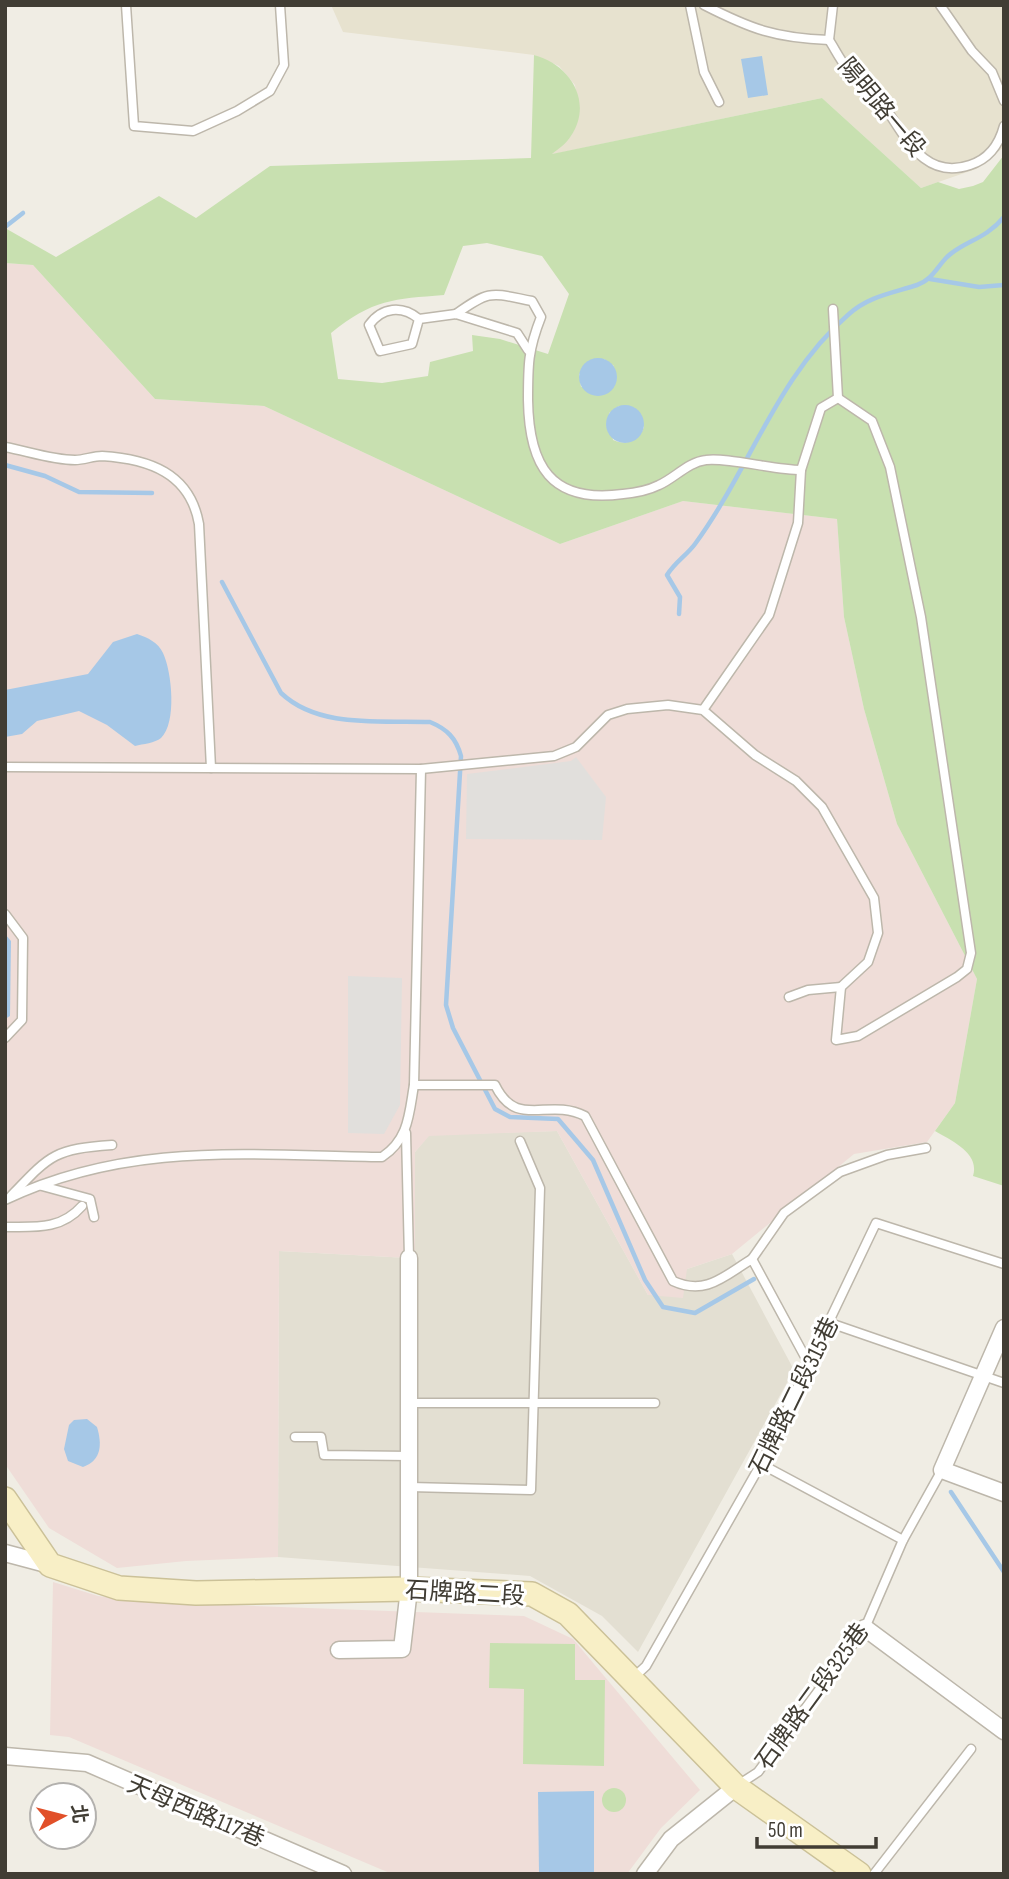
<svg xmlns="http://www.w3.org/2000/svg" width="1009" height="1879" font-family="'Sofia Sans Condensed','Noto Sans TC',sans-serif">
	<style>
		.residential { fill: #e3dfd2 }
		.education { fill: #e7e2cf }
		.medical { fill: #efddd8 }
		.green { fill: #c8e0b0; fill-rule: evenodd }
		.parking { fill: #e1dfdc }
		.water { fill: #a6c8e7 }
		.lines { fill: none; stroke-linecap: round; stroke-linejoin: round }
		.stream { stroke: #a6c8e7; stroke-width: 4.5 }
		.lane-casing { stroke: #bdb7ab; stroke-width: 11 }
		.street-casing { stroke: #bdb7ab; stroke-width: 19 }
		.secondary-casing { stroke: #cbc198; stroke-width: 26 }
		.lane { stroke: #fff; stroke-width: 8 }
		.street { stroke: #fff; stroke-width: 16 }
		.secondary { stroke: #f8efc6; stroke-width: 23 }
		.labels { text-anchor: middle; stroke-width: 6; stroke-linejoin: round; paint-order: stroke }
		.street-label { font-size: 24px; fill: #413d34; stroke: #fff }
	</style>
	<rect width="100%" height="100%" fill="#f0ede4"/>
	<polygon class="residential" points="557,1131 648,1295 687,1269 732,1254 794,1370 638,1652 602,1616 530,1576 278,1557 279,1251 409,1258 415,1253 415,1152 429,1135"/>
	<polygon class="education" points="331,5 1004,5 1004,147 976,169 921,188 822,98 549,155 571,136 579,112 575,85 559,66 534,55 343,32"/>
	<g class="medical">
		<polygon points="5,263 33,265 155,399 264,406 560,544 683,501 837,519 844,617 864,709 897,824 977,979 955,1103 927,1142 854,1154 732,1254 687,1269 683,1298 648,1295 557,1131 429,1136 415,1152 415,1253 409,1258 279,1251 278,1557 186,1561 117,1568 49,1528 5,1464"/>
		<polygon points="53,1582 98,1596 145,1602 524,1616 573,1639 700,1790 661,1828 627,1874 392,1874 69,1737 50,1735"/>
	</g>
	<g class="green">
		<path d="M534 55C569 64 594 101 571 136 566 144 558 149 552 154L822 98 921 188 938 182 959 189 973 186 983 182 1004 155V1186L973 1176C980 1153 952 1141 935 1131L955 1103 977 979 897 824 864 709 844 617 837 519 683 501 560 544 264 406 155 399 33 265 5 263V228L56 257 159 196 196 218 270 166 531 158ZM487 243 542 256 569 294 548 354 500 339 472 335 473 351 430 362 428 376 382 383 338 379 331 333C373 299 394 299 444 295L463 246ZM604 359 614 366 581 387 579 374ZM619 406 644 427C639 441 626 446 613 440L609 413Z"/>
		<polygon points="490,1643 575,1644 575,1680 605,1680 604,1766 523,1764 524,1689 489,1688"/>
		<circle cx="614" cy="1800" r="12"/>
	</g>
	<g class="parking">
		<polygon points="576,757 606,797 602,840 466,839 467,774 571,761"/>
		<polygon points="348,976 402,978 400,1105 384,1134 348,1133"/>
	</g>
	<g class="water">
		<polygon points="762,56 768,95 748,98 741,59"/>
		<circle cx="598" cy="377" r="19"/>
		<circle cx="625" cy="424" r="19"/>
		<path d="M137 634C148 638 158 642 163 653 172 672 177 723 161 738 155 743 143 744 135 746L107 725 79 711 37 721 22 734 5 737V690L88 674 113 642Z"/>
		<polygon points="5,934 11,941 10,1016 5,1019"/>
		<path d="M87 1419 97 1427C102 1444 102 1460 83 1467L68 1461 64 1449 69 1425 74 1420Z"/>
		<polygon points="594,1791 594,1874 539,1874 538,1792"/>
	</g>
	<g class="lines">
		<g class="stream">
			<polyline points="5,227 23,213"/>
			<polyline points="930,279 979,287 1004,285"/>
			<polyline points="5,465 45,476 79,492 152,493"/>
			<path d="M222 582 281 693C319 729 381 720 430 722 447 729 456 738 461 756L446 1005 453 1028 495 1109 510 1117 558 1119 593 1160 645 1280 663 1307 695 1313 754 1279"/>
			<path d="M679 614 680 597 667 575C675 562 687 555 695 544 750 469 777 376 849 314 869 296 893 293 917 285 932 280 937 267 947 257 964 241 985 240 1004 217"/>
			<polyline points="951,1492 1004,1572"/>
		</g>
		<g class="lane-casing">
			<g id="lane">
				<polyline points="126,5 134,126 193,131 237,111 270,91 284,65 280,5"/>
				<polyline points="690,5 704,72 719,102"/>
				<path d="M704 5C751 29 775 38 829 40"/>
				<polyline points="940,5 972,51 992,72 1004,101"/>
				<path d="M829 40C835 49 840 60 847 68 857 78 869 86 878 98 903 129 920 182 970 165 989 159 999 145 1004 126"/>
				<polyline points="829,40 833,5"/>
				<polyline points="833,309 838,398"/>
				<path d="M456 314C491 289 491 293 532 301L541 317C528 350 528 365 528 400 529 465 550 504 623 494 634 493 649 490 659 485 675 478 688 462 706 460 727 457 774 470 801 470"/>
				<path d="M419 319C402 305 382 307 369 325L380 351 412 344 419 319 456 314 517 333 528 350"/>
				<path d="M5 447C27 451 52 460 75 460 84 460 93 456 102 456 149 459 190 473 199 524L211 768"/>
				<polyline points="703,710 769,615 798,523 801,470 821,408 838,398"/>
				<polyline points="5,767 421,769 554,756 576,747 608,715 627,709 668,705 703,710 755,755 796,781 822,807 874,898 878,933 868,962 841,987 836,1040 858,1036 957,977 967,969 971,953 921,617 890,467 872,421 838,398"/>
				<polyline points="5,914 23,938 22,1020 5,1038"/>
				<polyline points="789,997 808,990 841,987"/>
				<path d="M414 1085H495C517 1130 547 1097 585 1116L673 1281C706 1296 724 1276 752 1259L810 1366"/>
				<polyline points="406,1133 409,1258"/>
				<polyline points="42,1186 90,1199 94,1217"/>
				<path d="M11 1196C50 1155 54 1149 112 1145"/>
				<path d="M5 1200C128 1141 251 1155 382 1157 409 1139 409 1114 414 1085L421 769"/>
				<path d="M5 1227C35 1227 61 1230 82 1206"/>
				<polyline points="752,1259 784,1213 840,1172 887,1155 926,1148"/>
				<polyline points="830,1323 1004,1383"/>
				<polyline points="411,1403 655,1403"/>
				<polyline points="295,1437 321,1437 324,1455 410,1456"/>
				<polyline points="761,1464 903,1540"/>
				<polyline points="410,1487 531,1490 540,1188 520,1141"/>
				<polyline points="633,1678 646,1666 761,1464 876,1223 1004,1264"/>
				<polyline points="738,1785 758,1772 865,1628 903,1540 942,1470"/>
				<polyline points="874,1874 971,1749"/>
			</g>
		</g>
		<g class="street-casing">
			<g id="street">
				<polyline points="1004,1328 942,1470 1004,1493"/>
				<polyline points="5,1553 50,1565"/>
				<polyline points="865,1628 1004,1731"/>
				<polyline points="339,1650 402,1649 409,1589 409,1258"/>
				<polyline points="5,1756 87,1763 343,1874"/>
				<polyline points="645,1874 671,1839 736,1787"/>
			</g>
		</g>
		<g class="secondary-casing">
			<polyline id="secondary" points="5,1499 50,1565 119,1588 196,1593 409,1589 532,1594 568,1614 736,1787 859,1874"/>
		</g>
		<use href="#lane" class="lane"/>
		<use href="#street" class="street"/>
		<use href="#secondary" class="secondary"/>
	</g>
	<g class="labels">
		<g class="street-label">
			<text transform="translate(882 107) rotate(50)" y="8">陽明路一段</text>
			<text transform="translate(794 1396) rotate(-64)" y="8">石牌路二段315巷</text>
			<text transform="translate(465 1593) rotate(3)" y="8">石牌路二段</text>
			<text transform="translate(812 1696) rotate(-54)" y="8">石牌路二段325巷</text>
			<text transform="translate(196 1811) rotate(23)" y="8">天母西路117巷</text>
		</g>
	</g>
	<rect width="1009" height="1879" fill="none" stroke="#413d34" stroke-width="14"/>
	<g transform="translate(63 1816) rotate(83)"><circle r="33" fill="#ffffff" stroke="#b3b1ae" stroke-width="2"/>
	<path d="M0-5L12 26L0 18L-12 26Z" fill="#e15029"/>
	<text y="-10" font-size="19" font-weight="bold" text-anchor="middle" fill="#413d34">北</text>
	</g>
	<path d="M757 1837v10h119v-10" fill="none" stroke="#413d34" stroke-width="3.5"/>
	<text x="768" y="1837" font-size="21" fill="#413d34" stroke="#ffffff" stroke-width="5" paint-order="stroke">50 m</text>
</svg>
